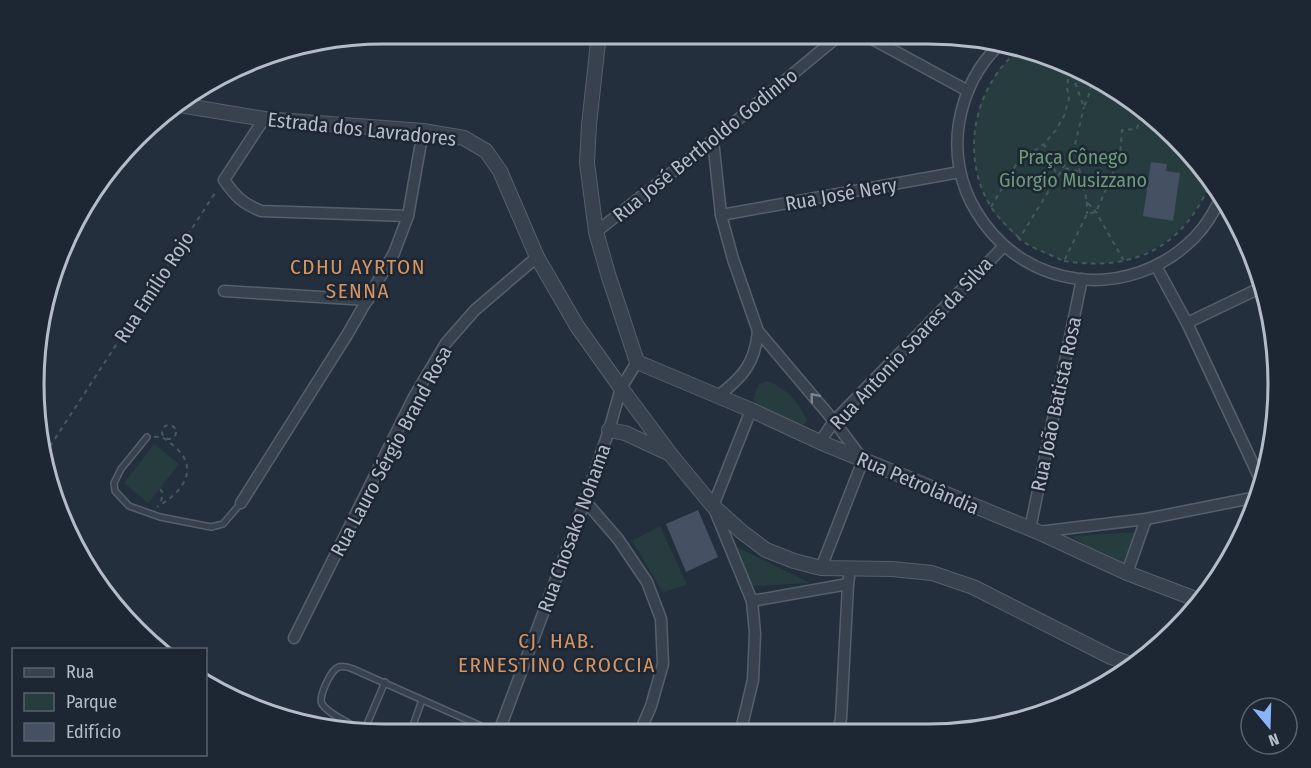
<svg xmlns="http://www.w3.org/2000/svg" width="1311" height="768" font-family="'Fira Sans Condensed',sans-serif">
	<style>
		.green { fill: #263c3f }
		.building { fill: #455162 }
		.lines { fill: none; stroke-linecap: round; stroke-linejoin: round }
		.service-casing { stroke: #565f6c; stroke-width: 8 }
		.minor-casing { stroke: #565f6c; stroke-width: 13 }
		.tertiary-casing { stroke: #565f6c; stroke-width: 16 }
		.path { stroke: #44595c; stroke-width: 2; stroke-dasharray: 4.5 4.5; stroke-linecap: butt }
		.service { stroke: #38414e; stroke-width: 5 }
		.minor { stroke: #38414e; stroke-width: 10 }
		.tertiary { stroke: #38414e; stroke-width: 14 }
		.oneway { stroke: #7c8592 }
		.labels { text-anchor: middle; stroke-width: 5; stroke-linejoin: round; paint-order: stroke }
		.street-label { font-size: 20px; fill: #b4bcc9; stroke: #1d2633 }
		.park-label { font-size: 20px; fill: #6b9a76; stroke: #1d2633 }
		.neighbourhood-label { font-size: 21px; letter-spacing: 1.5px; fill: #d59563; stroke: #1d2633 }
		.rim { fill: none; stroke: #b4bcc9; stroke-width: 3 }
	</style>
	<rect width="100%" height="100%" fill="#242f3e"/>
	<g class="green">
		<path d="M1021 48 1040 52 1122 92 1211 181C1155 322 954 270 976 124 980 94 998 67 1021 48Z"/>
		<path d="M768 381C786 388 800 403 807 421L804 424 794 427 759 408 753 399 759 384Z"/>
		<polygon points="154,444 179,464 148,503 124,483"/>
		<polygon points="660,526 687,585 663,592 632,541"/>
		<polygon points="1140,532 1125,571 1072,536"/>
		<polygon points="731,544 810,583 751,586"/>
	</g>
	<g class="building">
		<polygon points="1151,162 1167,164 1166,171 1180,173 1173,221 1143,216"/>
		<polygon points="698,510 718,557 686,572 666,524"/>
	</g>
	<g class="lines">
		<g class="service-casing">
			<g id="service">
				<polyline points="147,437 121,469 114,483 115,491 129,506 160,517 211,527 223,524 241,503"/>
				<polyline points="364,731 385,682"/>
				<path d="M370 734C358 728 329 715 322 704 318 697 331 669 339 667 343 666 348 667 353 669L499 734"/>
				<polyline points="410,734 422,700"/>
			</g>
		</g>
		<g class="minor-casing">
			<g id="minor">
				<polyline points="863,34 968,91"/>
				<path d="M1000 44C978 65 964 93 959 123 954 153 960 185 976 211 1023 291 1129 303 1194 238 1207 225 1214 211 1222 196"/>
				<path d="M264 119 224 180C236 197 242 203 261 211L408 216"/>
				<polyline points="713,140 721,215 733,259 758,331 834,421 863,460 821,568"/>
				<polyline points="721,215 960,172"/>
				<polyline points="596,232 713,140 841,34"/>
				<polyline points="1156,266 1187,323 1260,479"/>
				<polyline points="224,291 368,300"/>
				<polyline points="1187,323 1260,288"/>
				<path d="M718 396C743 377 755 363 758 331"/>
				<polyline points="820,442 834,421 1004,246"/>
				<polyline points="585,501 618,539 647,582 661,619 663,664 651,706 639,734"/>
				<polyline points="241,503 347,335 394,253 408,216 423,131"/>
				<polyline points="1030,529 1082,279"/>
				<polyline points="1038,532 1146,519 1252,498"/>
				<polyline points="1127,573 1146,519"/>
				<polyline points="752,601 848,584 849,577"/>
				<polyline points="294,638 415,395 446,343 475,310 537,257"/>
				<polyline points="498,734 585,501 609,430 621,388 637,362"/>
				<polyline points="740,734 753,680 755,633 752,601 713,506 751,410"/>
				<polyline points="837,734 841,719 848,584"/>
			</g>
		</g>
		<g class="tertiary-casing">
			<g id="tertiary">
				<polyline points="599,33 589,125 587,163 596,232 608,274 637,362 751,410 820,442 1038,532 1127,573 1201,601"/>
				<polyline points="174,104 264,119 423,131 464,138 486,151 500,171 537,257 577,326 621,388 671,455 713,506 742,532 766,550 794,561 821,568 892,569 932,573 973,587 1111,657 1133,665"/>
				<polyline points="609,430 625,433 666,452"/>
			</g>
		</g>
		<g class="path">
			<polyline points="1069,66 1084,107 1090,92 1092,77"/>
			<polyline points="1069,70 1067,87 1069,99 1064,116 1056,130 1044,144 1047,156 1058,176 1074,149 1084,107"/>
			<polyline points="1075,151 1087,202 1096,212 1124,261"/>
			<polyline points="1065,168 1080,172"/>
			<polyline points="1058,176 1019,239 1030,246 1064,261 1087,214 1096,212 1120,157 1122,130 1137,129 1141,111"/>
			<polyline points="1087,202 1087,214"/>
			<polyline points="991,207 1017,163 1044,144"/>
			<path d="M1019 238C1009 228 999 219 991 207 959 155 974 85 1021 48"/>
			<path d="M1064 261C1133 272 1184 248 1211 181"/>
			<circle cx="169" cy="432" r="7"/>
			<path d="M154 437C164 436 168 441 175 447 201 470 181 493 157 507"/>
			<polyline points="45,454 217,190"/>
			<polyline points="160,489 163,493 160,505"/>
		</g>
		<use href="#service" class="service"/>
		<use href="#minor" class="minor"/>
		<use href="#tertiary" class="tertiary"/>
	</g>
	<defs><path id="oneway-chevron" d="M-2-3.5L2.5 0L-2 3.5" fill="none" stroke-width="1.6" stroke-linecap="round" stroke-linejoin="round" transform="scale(1.5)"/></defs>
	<use class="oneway" href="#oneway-chevron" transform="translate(814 397) rotate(-130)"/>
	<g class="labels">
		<g class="street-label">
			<text transform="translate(362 129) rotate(6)" y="7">Estrada dos Lavradores</text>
			<text transform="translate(705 145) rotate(-39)" y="7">Rua José Bertholdo Godinho</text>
			<text transform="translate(841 194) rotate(-10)" y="7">Rua José Nery</text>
			<text transform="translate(154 287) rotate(-57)" y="7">Rua Emílio Rojo</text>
			<text transform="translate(911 343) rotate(-47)" y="7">Rua Antonio Soares da Silva</text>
			<text transform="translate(1056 404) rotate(-78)" y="7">Rua João Batista Rosa</text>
			<text transform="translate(391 451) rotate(-62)" y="7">Rua Lauro Sérgio Brand Rosa</text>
			<text transform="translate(918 483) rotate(23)" y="7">Rua Petrolândia</text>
			<text transform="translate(574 528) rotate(-70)" y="7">Rua Chosako Nohama</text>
		</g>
		<g class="park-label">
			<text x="1073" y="164">Praça Cônego<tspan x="1073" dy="23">Giorgio Musizzano</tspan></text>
		</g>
		<g class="neighbourhood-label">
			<text x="358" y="274">CDHU AYRTON<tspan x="358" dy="24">SENNA</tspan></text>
			<text x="557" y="648">CJ. HAB.<tspan x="557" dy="24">ERNESTINO CROCCIA</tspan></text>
		</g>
	</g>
	<path d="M0 0H1311V768H0ZM384 44H928A340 340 0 0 1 1268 384V384A340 340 0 0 1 928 724H384A340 340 0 0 1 44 384V384A340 340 0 0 1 384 44Z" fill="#1d2633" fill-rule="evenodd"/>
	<path class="rim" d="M384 44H928A340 340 0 0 1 1268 384V384A340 340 0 0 1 928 724H384A340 340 0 0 1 44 384V384A340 340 0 0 1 384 44Z"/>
	<rect x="12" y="648" width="195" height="108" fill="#1d2633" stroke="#59626f" stroke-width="1.5"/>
	<rect x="24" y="668" width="30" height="9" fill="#38414e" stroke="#59626f" stroke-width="1.5"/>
	<text x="66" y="678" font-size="18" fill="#b4bcc9">Rua</text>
	<rect x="24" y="693" width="30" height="18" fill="#263c3f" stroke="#59626f" stroke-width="1.5"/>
	<text x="66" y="708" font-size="18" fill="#b4bcc9">Parque</text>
	<rect x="24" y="723" width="30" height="18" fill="#455162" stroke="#59626f" stroke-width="1.5"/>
	<text x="66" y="738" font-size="18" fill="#b4bcc9">Edifício</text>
	<g transform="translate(1269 726) rotate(161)"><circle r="28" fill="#1d2633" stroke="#59626f" stroke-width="1.5"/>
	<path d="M0-4.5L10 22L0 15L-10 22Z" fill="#8ab4f8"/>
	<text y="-9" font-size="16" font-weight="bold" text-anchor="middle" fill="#b4bcc9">N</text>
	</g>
</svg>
